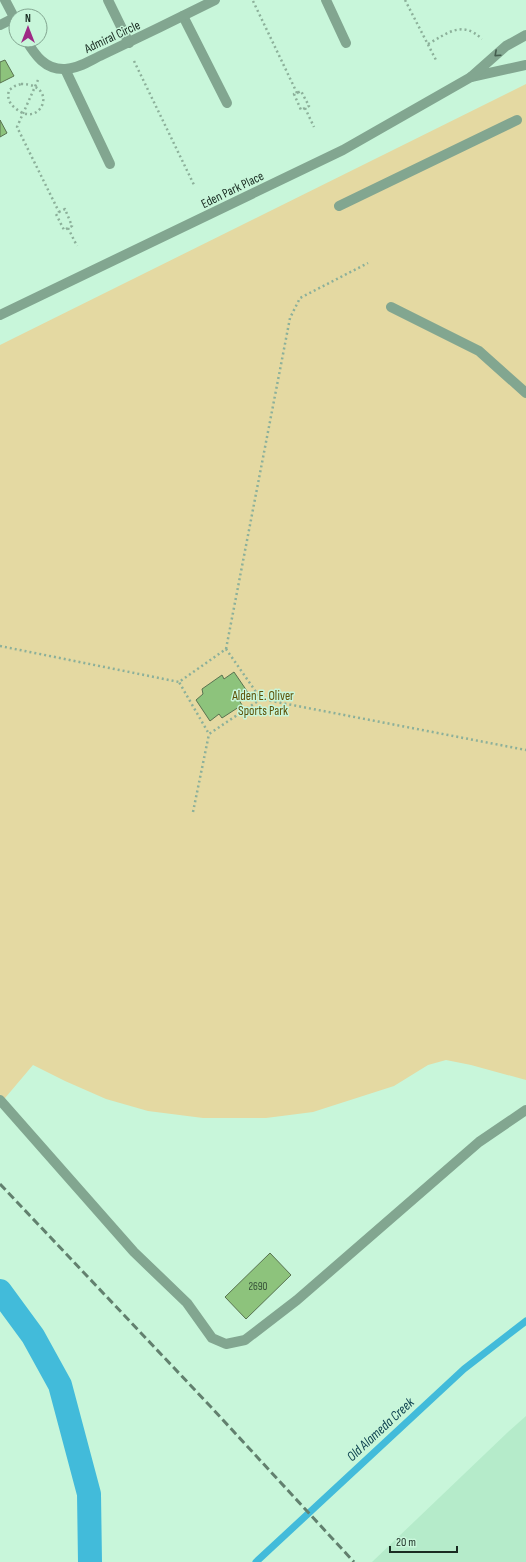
<svg xmlns="http://www.w3.org/2000/svg" width="526" height="1562" font-family="'Sofia Sans Condensed',sans-serif">
	<style>
		.built { fill: #b5ebca }
		.green { fill: #e4d9a2 }
		.lines { fill: none; stroke-linecap: round; stroke-linejoin: round }
		.stream { stroke: #42bbda; stroke-width: 7 }
		.canal { stroke: #42bbda; stroke-width: 24 }
		.building { fill: #8dc37c; stroke: #597350 }
		.path { stroke: #8cb09a; stroke-width: 2.5; stroke-dasharray: 2 3; stroke-linecap: butt }
		.lane { stroke: #82a690; stroke-width: 10 }
		.street { stroke: #82a690; stroke-width: 10 }
		.rail { stroke: #62806e; stroke-width: 3; stroke-dasharray: 8 4; stroke-linecap: butt }
		.oneway { stroke: #435c4d }
		.labels { text-anchor: middle; stroke-width: 3; stroke-linejoin: round; paint-order: stroke }
		.number-label { font-size: 11px; fill: #365138 }
		.street-label { font-size: 13px; fill: #192b21; stroke: #c8f6da }
		.park-label { font-size: 13px; fill: #5d5108; stroke: #c8f6da }
		.water-label { font-size: 14px; font-style: italic; fill: #0e4350; stroke: #c8f6da }
	</style>
	<rect width="100%" height="100%" fill="#c8f6da"/>
	<polygon class="built" points="526,1416 526,1562 372,1562 508,1432"/>
	<polygon class="green" points="526,84 526,1080 471,1065 446,1060 428,1065 394,1086 313,1112 266,1118 203,1118 148,1111 106,1099 65,1081 33,1065 0,1104 0,345"/>
	<g class="lines">
		<polyline class="stream" points="256,1562 464,1369 526,1321"/>
		<polyline class="canal" points="0,1291 33,1336 60,1385 89,1494 90,1562"/>
	</g>
	<g class="building">
		<polygon points="5,60 14,76 0,83 0,62"/>
		<polygon points="0,120 7,133 0,137"/>
		<polygon points="234,672 249,694 239,700 242,705 222,718 219,714 210,721 196,700 203,694 202,689 222,675 224,679"/>
		<polygon points="270,1253 291,1275 246,1319 225,1297"/>
	</g>
	<g class="lines">
		<g class="path">
			<polyline points="405,0 437,62"/>
			<polyline points="253,1 297,93 294,94 301,110 309,106 301,91 297,93"/>
			<path d="M428 44C448 33 462 20 482 39"/>
			<polyline points="134,61 195,187"/>
			<polyline points="38,80 17,127 59,212 56,214 64,230 72,226 65,209 59,212"/>
			<path d="M21 84C61 84 40 132 14 107 9 103 7 97 9 90L15 86Z"/>
			<polyline points="305,108 314,127"/>
			<polyline points="68,228 77,246"/>
			<polyline points="0,646 179,682"/>
			<polyline points="226,649 290,318 300,298 368,263"/>
			<polyline points="261,699 209,734 179,682 226,649 261,699 526,750"/>
			<polyline points="193,812 209,734"/>
		</g>
		<g class="lane">
			<polyline points="108,0 129,43"/>
			<polyline points="326,0 346,43"/>
			<polyline points="183,16 227,103"/>
			<polyline points="0,25 14,18"/>
			<polyline points="65,69 110,164"/>
			<polyline points="339,206 517,120"/>
			<polyline points="391,307 479,351 526,393"/>
			<polyline points="0,1100 134,1252 187,1303 212,1338 226,1344 245,1340 297,1300 479,1142 526,1110"/>
		</g>
		<g class="street">
			<polyline points="5,0 16,21"/>
			<path d="M26 40C35 55 45 70 65 69 78 69 91 60 102 55 140 37 177 19 215 0"/>
			<polyline points="471,77 526,65"/>
			<polyline points="0,315 343,150 471,77 506,46 526,35"/>
		</g>
		<polyline class="rail" points="0,1184 211,1407 354,1562"/>
	</g>
	<defs><path id="oneway-chevron" d="M-2-3.5L2.5 0L-2 3.5" fill="none" stroke-width="1.6" stroke-linecap="round" stroke-linejoin="round"/></defs>
	<use class="oneway" href="#oneway-chevron" transform="translate(497 54) rotate(138)"/>
	<g class="labels">
		<g class="number-label">
			<text x="258" y="1290">2690</text>
		</g>
		<g class="street-label">
			<text transform="translate(112 36) rotate(-25)" y="5">Admiral Circle</text>
			<text transform="translate(232 189) rotate(-26)" y="5">Eden Park Place</text>
		</g>
		<g class="park-label">
			<text x="263" y="700">Alden E. Oliver<tspan x="263" dy="15">Sports Park</tspan></text>
		</g>
		<g class="water-label">
			<text transform="translate(380 1429) rotate(-43)" y="5">Old Alameda Creek</text>
		</g>
	</g>
	<g transform="translate(28 28)"><circle r="19" fill="#c8f6da" stroke="#82a590"/>
	<path d="M0-3L7 15L0 10L-7 15Z" fill="#9e2a85"/>
	<text y="-6" font-size="11" font-weight="bold" text-anchor="middle" fill="#192b21">N</text>
	</g>
	<path d="M390 1546v6h67v-6" fill="none" stroke="#192b21" stroke-width="2"/>
	<text x="396" y="1546" font-size="12" fill="#192b21" stroke="#c8f6da" stroke-width="3" paint-order="stroke">20 m</text>
</svg>
